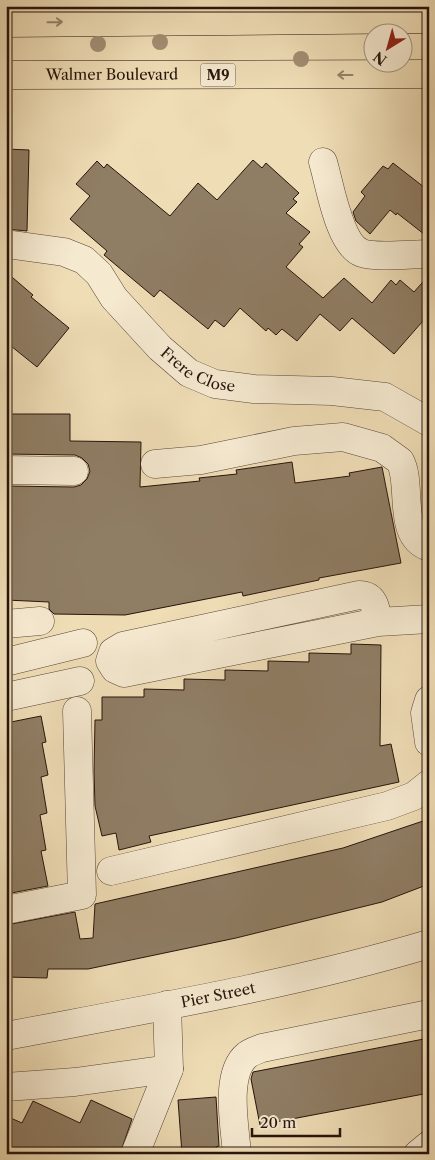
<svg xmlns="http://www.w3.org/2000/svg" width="435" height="1160" font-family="'Libre Caslon Text',serif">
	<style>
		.building { fill: #8f7d64; stroke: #27140c }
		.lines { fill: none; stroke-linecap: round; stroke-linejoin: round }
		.minor-casing { stroke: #594636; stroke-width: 29 }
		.major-casing { stroke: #27140c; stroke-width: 29 }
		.minor { stroke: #f5e9d0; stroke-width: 28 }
		.major { stroke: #efddb6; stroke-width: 28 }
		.tree { fill: #a18e73 }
		.oneway { stroke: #95836a }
		.labels { text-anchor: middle; stroke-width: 4; stroke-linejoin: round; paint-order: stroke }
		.shield { fill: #f5e9d0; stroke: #655447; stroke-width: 1 }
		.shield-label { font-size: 14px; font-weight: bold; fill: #27140c }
		.street-label { font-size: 15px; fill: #27140c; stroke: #f5e9d0 }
	</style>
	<rect width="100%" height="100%" fill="#efddb6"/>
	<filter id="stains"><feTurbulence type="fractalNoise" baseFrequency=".004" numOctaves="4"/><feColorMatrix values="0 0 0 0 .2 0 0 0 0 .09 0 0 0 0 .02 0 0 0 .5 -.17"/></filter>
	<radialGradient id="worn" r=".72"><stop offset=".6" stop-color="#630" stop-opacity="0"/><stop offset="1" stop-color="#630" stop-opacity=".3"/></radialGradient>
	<g class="building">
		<polygon points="6,149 29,150 27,231 6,229"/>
		<polygon points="253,160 262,168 266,163 299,193 293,199 297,202 286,213 310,232 299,244 303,247 286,267 323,298 344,278 372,303 391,280 396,285 400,280 414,292 429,275 429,314 394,354 352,318 340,331 320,314 297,341 282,329 276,335 268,328 266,331 240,308 224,327 215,320 208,329 160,290 154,297 104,255 107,251 70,219 90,196 76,184 97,161 104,168 107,164 170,216 198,183 217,200"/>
		<polygon points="393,163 429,191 429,238 397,213 396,215 390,210 370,234 356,221 353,212 365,196 361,192 383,166 388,169"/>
		<polygon points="6,272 33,295 31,297 69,328 37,367 6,342"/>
		<polygon points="6,414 70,414 70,441 141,442 140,487 200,481 199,478 237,474 236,470 292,462 295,483 350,476 349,473 382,467 401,563 319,578 319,580 243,596 242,592 125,615 54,614 49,609 49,602 6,600 6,486 74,487 81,485 87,479 90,471 88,464 82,458 75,455 6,454"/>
		<polygon points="351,644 381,645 380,746 391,744 399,782 149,836 151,842 119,850 116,833 102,836 95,806 94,772 95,720 102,720 102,697 144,697 144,689 184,690 184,679 225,680 225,670 268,671 268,661 309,662 309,653 351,654"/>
		<polygon points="41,716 46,742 42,743 48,775 41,777 47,813 40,815 46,850 41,851 48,886 6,894 6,723"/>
		<polygon points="429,819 429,884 382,902 236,938 88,969 48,969 47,978 6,977 6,925 75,912 80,939 93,938 95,904 343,848"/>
		<polygon points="429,1038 429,1093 260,1125 251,1079 253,1072"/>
		<polygon points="216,1097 219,1146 216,1147 217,1154 182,1154 178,1100"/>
		<polygon points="91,1100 132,1119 120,1154 6,1154 6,1116 22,1123 33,1101 80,1123"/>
	</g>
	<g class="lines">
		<g class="minor-casing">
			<g id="minor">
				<path d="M323 162C330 185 339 245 362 253 375 258 413 254 429 254"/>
				<path id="s1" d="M6 244 64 252 84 260 99 274 114 298 160 348 189 373 215 384 254 389 332 391 385 397 429 422"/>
				<path d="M155 464 201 460 294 441 343 437 382 448 400 461C413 484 396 536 429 547"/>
				<polyline points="6,470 74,471"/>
				<path d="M378 622C376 609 375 595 359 595L123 646 113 652 110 661 115 669 124 673 378 622 429 619"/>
				<polyline points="6,624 40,621"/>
				<polyline points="6,662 83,643"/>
				<polyline points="6,697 80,681"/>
				<polyline points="429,700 425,713 429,742"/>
				<polyline points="111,871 387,806 414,796 429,784"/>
				<polyline points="6,910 82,895 77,711"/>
				<path id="s2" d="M6 1036C148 1009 291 985 429 944"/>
				<polyline points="6,1087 75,1082 169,1069"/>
				<polyline points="135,1154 169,1069 167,1005"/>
				<path d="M237 1154C235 1127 224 1074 247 1055 251 1052 257 1050 262 1048L429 1014"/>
				<polyline points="418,1154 429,1145"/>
			</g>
		</g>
		<g class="major-casing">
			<g id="major">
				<polyline points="6,23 429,19"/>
				<path id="s3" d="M6 75 429 74"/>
			</g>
		</g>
		<use href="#minor" class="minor"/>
		<use href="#major" class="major"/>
	</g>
	<g class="tree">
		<circle cx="160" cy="42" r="8"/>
		<circle cx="98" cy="44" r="8"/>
		<circle cx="301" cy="59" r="8"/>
	</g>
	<defs><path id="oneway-shaft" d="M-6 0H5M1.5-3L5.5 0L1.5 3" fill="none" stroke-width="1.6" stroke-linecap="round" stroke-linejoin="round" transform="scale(1.25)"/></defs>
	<g class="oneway">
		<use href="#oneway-shaft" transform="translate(55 22) rotate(-1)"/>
		<use href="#oneway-shaft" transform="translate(345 75) rotate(180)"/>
	</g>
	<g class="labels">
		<rect class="shield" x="200.5" y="63.5" width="35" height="23" rx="4"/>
		<g class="shield-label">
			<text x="218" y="80">M9</text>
		</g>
		<g class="street-label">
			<text dy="5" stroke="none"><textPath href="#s3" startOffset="106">Walmer Boulevard</textPath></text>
			<text dy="5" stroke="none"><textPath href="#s1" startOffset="242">Frere Close</textPath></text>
			<text dy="5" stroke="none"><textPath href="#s2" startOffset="216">Pier Street</textPath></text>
		</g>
	</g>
	<rect width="435" height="1160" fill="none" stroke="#efddb6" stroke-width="25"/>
	<rect x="8" y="8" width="420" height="1145" fill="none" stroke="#27140c" stroke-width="2.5"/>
	<rect x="12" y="12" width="410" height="1135" fill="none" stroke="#27140c"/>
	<g transform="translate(388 48) rotate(217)"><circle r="24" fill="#f5e9d0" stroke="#a39482"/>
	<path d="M0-4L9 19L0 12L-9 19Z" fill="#8f2418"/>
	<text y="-8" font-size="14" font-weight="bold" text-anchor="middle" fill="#27140c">N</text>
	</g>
	<path d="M252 1128v8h88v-8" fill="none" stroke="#27140c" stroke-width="2.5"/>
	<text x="260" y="1128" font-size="15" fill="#27140c" stroke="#f5e9d0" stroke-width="4" paint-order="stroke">20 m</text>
	<rect width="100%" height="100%" filter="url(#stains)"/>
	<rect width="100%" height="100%" fill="url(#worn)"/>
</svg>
